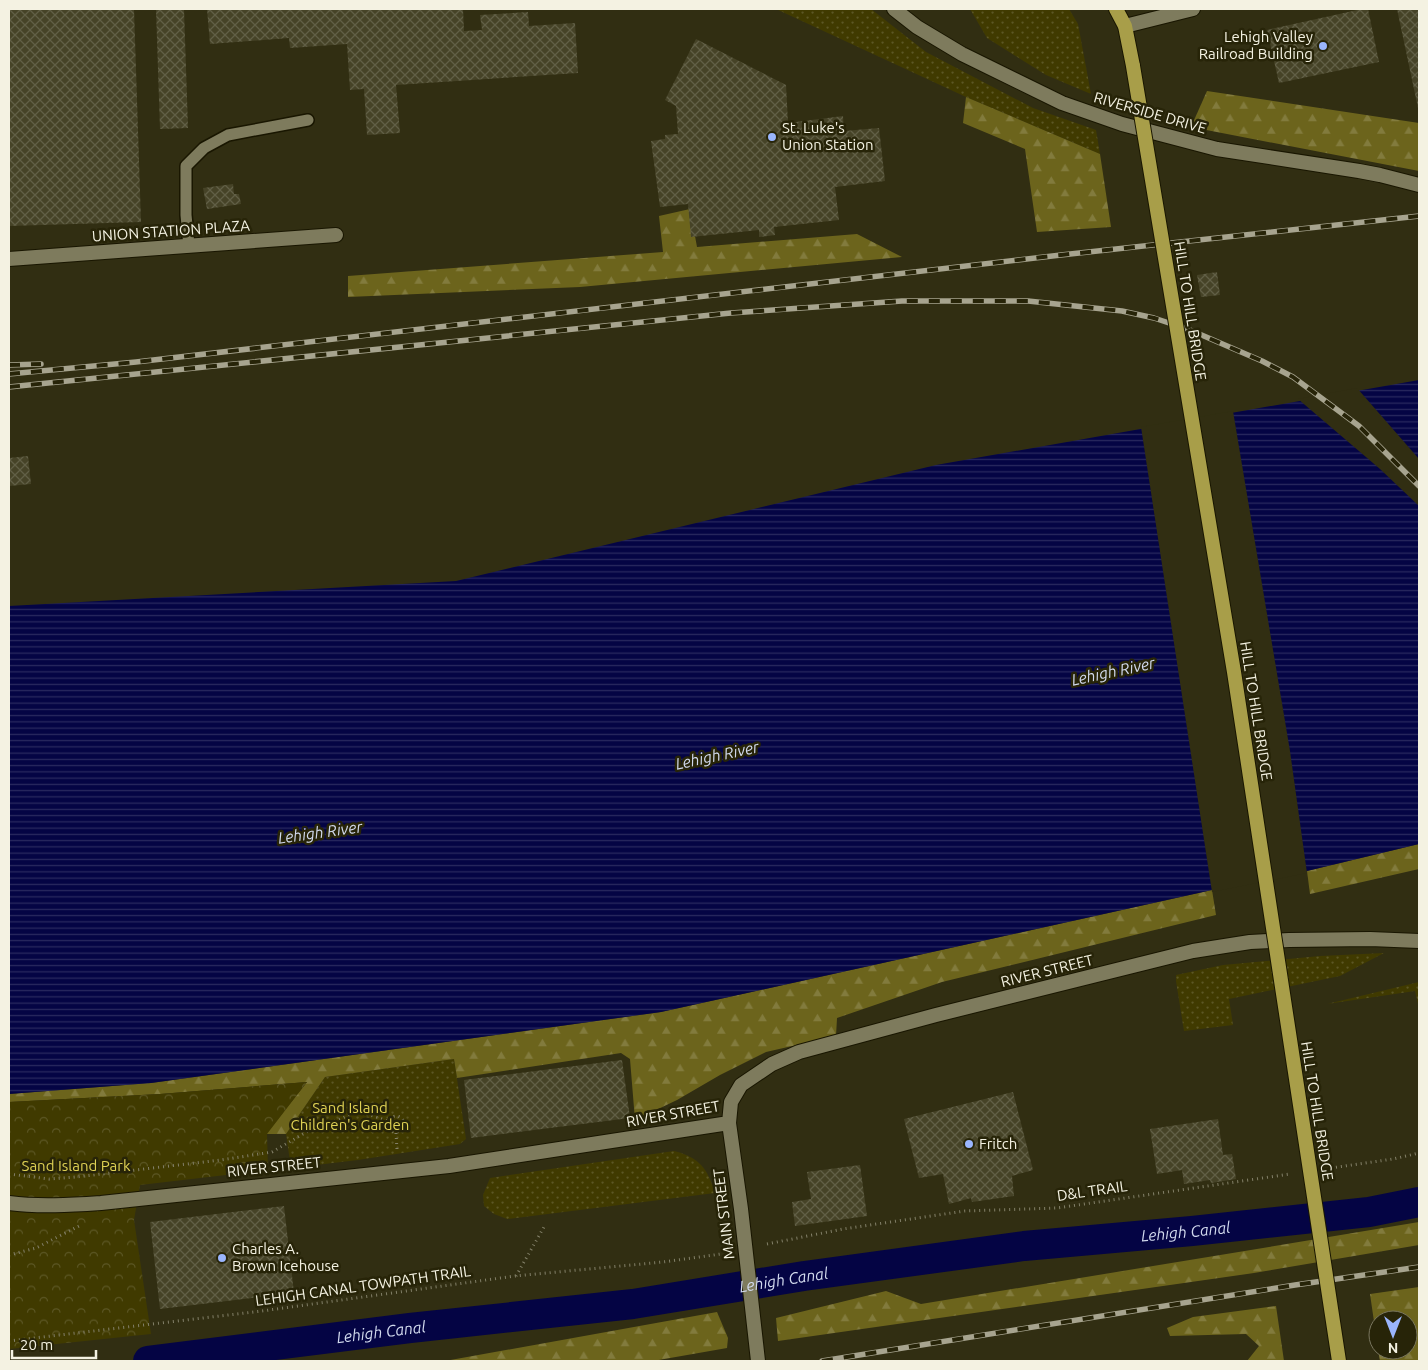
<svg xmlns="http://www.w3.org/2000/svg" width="1428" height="1370" font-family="Ubuntu,sans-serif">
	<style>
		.grass { fill: url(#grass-dots) }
		.forest { fill: url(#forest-firs) }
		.park { fill: url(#park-crowns) }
		.water { fill: url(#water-rules) }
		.pier { fill: #312e12 }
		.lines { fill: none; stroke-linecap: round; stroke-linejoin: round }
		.canal { stroke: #040444; stroke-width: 30 }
		.building { fill: url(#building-cross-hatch) }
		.service-casing { stroke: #191600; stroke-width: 14 }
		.minor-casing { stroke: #191600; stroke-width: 16 }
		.trunk-casing { stroke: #191600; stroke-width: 16 }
		.path { stroke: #838069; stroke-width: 3; stroke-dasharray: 1 4; stroke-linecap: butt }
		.service { stroke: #7e7b5d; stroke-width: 11 }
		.minor { stroke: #7e7b5d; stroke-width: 14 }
		.trunk { stroke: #a89e49; stroke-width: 14 }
		.rail-casing { stroke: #a7a48f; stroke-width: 5.5 }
		.rail { stroke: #272408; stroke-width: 4; stroke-dasharray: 11; stroke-linecap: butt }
		.trunk-bridge-casing { stroke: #191600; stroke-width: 16; stroke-linecap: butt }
		.trunk-bridge { stroke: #a89e49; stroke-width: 14 }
		.poi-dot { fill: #9ab5fd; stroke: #272408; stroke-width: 2 }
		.labels { text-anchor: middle; stroke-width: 5; stroke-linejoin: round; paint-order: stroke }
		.poi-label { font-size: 15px; fill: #f4f2e2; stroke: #272408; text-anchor: start }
		.street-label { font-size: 15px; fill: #f4f2e2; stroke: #272408 }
		.park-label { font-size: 15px; fill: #dfd154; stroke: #272408 }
		.water-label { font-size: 16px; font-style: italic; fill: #d1d9ed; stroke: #272408 }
	</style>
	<defs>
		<pattern id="grass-dots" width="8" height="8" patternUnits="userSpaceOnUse" patternTransform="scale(1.25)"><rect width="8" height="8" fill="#403a00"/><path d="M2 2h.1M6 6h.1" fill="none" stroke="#5c5725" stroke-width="1.8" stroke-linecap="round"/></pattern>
		<pattern id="forest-firs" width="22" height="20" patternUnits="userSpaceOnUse" patternTransform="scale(1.25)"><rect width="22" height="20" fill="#6c641c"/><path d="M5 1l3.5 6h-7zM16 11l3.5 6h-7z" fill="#827b3d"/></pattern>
		<pattern id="park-crowns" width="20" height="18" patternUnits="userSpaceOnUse" patternTransform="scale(1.25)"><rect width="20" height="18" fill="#403a00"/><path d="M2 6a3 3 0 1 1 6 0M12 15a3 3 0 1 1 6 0" fill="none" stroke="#5c5725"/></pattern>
		<pattern id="water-rules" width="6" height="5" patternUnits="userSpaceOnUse" patternTransform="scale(1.25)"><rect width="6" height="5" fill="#040444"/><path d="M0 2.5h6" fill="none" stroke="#29295f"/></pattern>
		<pattern id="building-cross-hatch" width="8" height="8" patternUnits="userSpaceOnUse" patternTransform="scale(1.25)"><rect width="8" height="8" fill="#464327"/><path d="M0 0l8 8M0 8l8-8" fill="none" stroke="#615f46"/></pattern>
	</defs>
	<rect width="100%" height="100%" fill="#312e12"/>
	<g class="grass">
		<polygon points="776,9 871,9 926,52 1033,108 1096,130 1100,154 966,97"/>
		<polygon points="970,9 1069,9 1078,24 1091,94 1046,75 987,38"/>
		<polygon points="1384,953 1340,976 1229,999 1233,1025 1184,1031 1176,981 1176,975 1223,965 1320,956"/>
		<polygon points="1419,982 1419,1008 1415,991 1327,1004"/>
		<polygon points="454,1059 466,1139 460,1144 358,1160 291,1168 286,1134 325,1077"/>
		<path d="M674 1151C700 1158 707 1168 715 1193L507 1219 494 1214 484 1206 483 1195 490 1178Z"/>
	</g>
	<g class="forest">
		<polygon points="1207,91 1419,123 1419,171 1191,127"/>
		<polygon points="966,97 1100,154 1111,227 1037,232 1025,149 963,123"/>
		<polygon points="690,209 697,247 857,234 902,257 580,287 348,297 348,276 663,252 659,216"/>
		<polygon points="1419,844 1419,869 1310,894 1307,871"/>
		<polygon points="1212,890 1216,915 942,982 837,1018 836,1036 766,1052 720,1075 677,1100 635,1120 630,1059 621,1053 457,1078 454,1059 325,1077 286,1134 266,1134 307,1082 160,1094 9,1102 9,1094 151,1083 661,1012"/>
		<polygon points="1419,1222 1419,1245 1254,1273 778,1341 776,1318 886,1291 921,1304 1263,1248"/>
		<polygon points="1419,1287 1419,1361 1380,1361 1378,1350 1408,1350 1408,1320 1378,1320 1378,1349 1370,1294"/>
		<polygon points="1276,1306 1284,1361 1247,1361 1259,1346 1246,1334 1170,1336 1167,1328 1193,1317"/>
		<polygon points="717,1312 728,1338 727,1348 653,1361 445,1361"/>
	</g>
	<polygon class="park" points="307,1082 267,1134 268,1170 140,1185 134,1220 151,1334 9,1349 9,1102 160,1094"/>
	<polygon class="water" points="1419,380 1419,844 1307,871 1212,890 661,1012 151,1083 9,1094 9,606 456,581 936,465"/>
	<g class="pier">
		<polygon points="1357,388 1419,459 1419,506 1380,469 1298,399"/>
		<polygon points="1233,411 1290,751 1307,873 1212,892 1141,427"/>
	</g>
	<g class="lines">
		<path class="canal" id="s1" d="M148 1361 410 1328 633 1304 804 1276 1024 1246 1192 1231 1369 1212 1419 1202"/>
	</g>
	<g class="building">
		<polygon points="9,9 134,9 141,222 9,226"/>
		<polygon points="156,9 184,9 188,128 160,129"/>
		<polygon points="207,9 463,9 464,31 482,30 480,15 528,12 529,26 575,23 578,73 396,85 400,133 367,135 364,89 350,90 347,44 290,48 289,38 210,44"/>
		<polygon points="1362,9 1368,9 1379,62 1279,83 1267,30"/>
		<polygon points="1397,9 1419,9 1419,108 1418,108"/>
		<polygon points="696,39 786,85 788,123 843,116 844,131 879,128 885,181 835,187 839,220 774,227 775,235 759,237 759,230 691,237 688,204 660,207 651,141 665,139 665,135 678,134 676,106 665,100"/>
		<polygon points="233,184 234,194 239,194 241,204 207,209 203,188"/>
		<polygon points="1217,272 1220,295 1201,297 1197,275"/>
		<polygon points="28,456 31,484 9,486 9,458"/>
		<polygon points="622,1060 630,1118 471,1138 464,1080"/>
		<polygon points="1013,1092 1033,1170 1012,1176 1014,1196 972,1202 971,1198 949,1204 943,1174 919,1178 904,1119"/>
		<polygon points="1218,1119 1223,1155 1232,1154 1236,1179 1211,1183 1210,1180 1184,1184 1182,1170 1157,1174 1150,1129"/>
		<polygon points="860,1165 867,1216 795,1226 792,1202 811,1199 807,1172"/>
		<polygon points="284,1206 294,1293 160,1309 150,1222"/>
	</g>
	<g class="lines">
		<g class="service-casing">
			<polyline id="service" points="189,246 186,215 186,166 204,148 228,135 308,120"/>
		</g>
		<g class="minor-casing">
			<g id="minor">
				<polyline points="894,9 917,27 962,54 1062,103 1122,124 1217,149 1359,171 1380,175 1419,185"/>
				<polyline points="1125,26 1193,9"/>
				<polyline points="9,259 336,235"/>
				<polyline points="729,1123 741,1209 758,1361"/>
				<path d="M9 1203C39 1207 71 1205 101 1203L449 1166 729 1123 731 1102 741 1085 772 1064 799 1052 936 1015 1193 951 1250 942 1289 940 1370 939 1419 941"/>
			</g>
		</g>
		<g class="trunk-casing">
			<polyline id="trunk" points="1116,9 1125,26 1133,66"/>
		</g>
		<g class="path">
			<circle cx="396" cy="1124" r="8"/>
			<polyline points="396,1133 397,1150"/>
			<polyline points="1331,1168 1393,1159 1419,1153"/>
			<polyline points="9,1174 49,1179 76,1177 221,1160 272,1152 315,1127 338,1120 358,1111 388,1121"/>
			<polyline points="767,1244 843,1229 965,1211 1057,1208 1290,1174"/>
			<polyline points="9,1255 36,1248 79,1226"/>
			<polyline points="516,1276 544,1227"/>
			<polyline points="9,1341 262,1311 515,1276 663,1262 721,1254"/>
		</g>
		<use href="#service" class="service"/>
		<use href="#minor" class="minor"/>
		<use href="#trunk" class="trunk"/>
		<g class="rail-casing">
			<g id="rail">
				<polyline points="9,365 41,364"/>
				<polyline points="9,374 136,362 1061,255 1419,216"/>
				<polyline points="9,387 731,313 902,301 1028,301 1122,311 1154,318 1190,330 1262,361 1293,377 1359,426 1419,486"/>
				<polyline points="822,1361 1295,1285 1419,1267"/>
			</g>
		</g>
		<use href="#rail" class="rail"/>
		<g class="trunk-bridge-casing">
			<polyline id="trunk-bridge" points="1133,66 1234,672 1339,1361"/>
		</g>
		<use href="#trunk-bridge" class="trunk-bridge"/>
	</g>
	<g class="poi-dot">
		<circle cx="1323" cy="46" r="5"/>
		<circle cx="772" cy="137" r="5"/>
		<circle cx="969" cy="1144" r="5"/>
		<circle cx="222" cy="1258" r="5"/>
	</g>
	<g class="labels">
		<g class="poi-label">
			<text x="1313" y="42" text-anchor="end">Lehigh Valley<tspan x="1313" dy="17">Railroad Building</tspan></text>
			<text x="782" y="133">St. Luke's<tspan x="782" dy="17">Union Station</tspan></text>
			<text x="979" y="1149">Fritch</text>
			<text x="232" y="1254">Charles A.<tspan x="232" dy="17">Brown Icehouse</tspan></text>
		</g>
		<g class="street-label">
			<text transform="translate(1150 113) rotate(16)" y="5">RIVERSIDE DRIVE</text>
			<text transform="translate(171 231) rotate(-4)" y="5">UNION STATION PLAZA</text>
			<text transform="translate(1190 311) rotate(81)" y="5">HILL TO HILL BRIDGE</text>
			<text transform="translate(1256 711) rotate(81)" y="5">HILL TO HILL BRIDGE</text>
			<text transform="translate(1047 971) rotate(-14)" y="5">RIVER STREET</text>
			<text transform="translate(1317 1111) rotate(81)" y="5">HILL TO HILL BRIDGE</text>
			<text transform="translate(673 1114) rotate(-10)" y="5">RIVER STREET</text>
			<text transform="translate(274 1167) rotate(-6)" y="5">RIVER STREET</text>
			<text transform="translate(1092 1191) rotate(-8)" y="5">D&amp;L TRAIL</text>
			<text transform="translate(724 1214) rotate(-97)" y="5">MAIN STREET</text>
			<text transform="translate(363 1286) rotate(-8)" y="5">LEHIGH CANAL TOWPATH TRAIL</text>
		</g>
		<g class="park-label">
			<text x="350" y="1113">Sand Island<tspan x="350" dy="17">Children's Garden</tspan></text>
			<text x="76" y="1171">Sand Island Park</text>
		</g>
		<g class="water-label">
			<text transform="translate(1113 671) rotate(-12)" y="6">Lehigh River</text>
			<text transform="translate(717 755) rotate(-12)" y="6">Lehigh River</text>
			<text transform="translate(320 832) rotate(-8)" y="6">Lehigh River</text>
			<text dy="6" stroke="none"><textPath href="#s1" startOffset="1046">Lehigh Canal</textPath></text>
			<text dy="6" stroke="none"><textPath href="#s1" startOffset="641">Lehigh Canal</textPath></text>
			<text dy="6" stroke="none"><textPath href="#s1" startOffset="235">Lehigh Canal</textPath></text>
		</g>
	</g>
	<rect width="1428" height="1370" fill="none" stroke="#f4f2e2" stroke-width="20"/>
	<g transform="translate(1393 1335) rotate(180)"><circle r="24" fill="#272408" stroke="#79765f"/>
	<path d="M0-4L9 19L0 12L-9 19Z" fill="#9ab5fd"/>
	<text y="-8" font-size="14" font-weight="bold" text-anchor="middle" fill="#f4f2e2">N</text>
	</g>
	<path d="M12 1350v8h84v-8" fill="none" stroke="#f4f2e2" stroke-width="2.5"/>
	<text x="20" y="1350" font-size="15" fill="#f4f2e2" stroke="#272408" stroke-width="4" paint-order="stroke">20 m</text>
</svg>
